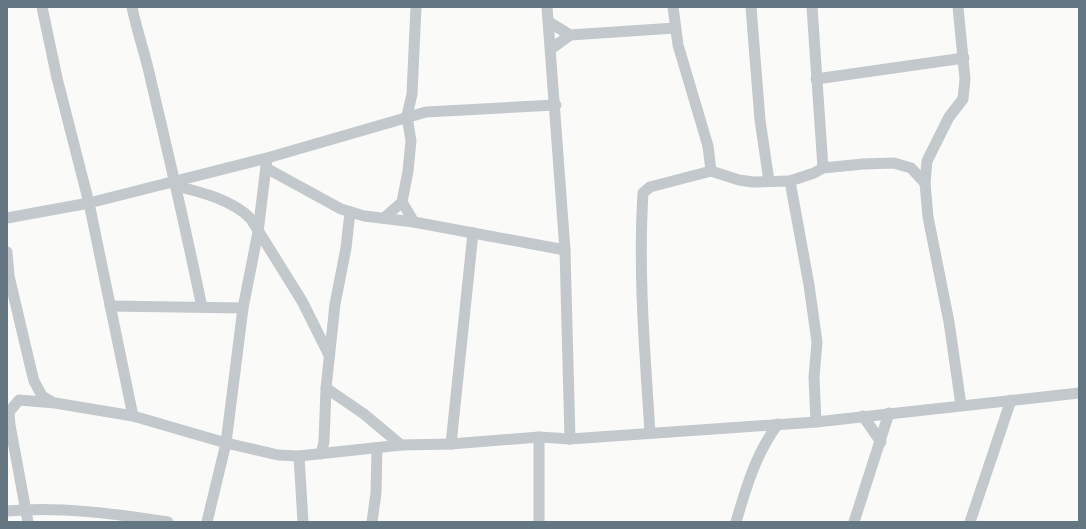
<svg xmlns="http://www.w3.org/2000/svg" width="1086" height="529" font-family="Roboto,sans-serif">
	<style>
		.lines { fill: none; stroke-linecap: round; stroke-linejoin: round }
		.minor { stroke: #c3c8cc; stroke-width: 11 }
	</style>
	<rect width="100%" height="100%" fill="#fafaf8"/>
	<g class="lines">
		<g class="minor">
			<polyline points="42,7 57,78 89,203 133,416"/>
			<path d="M132 7C137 32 146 56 151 81 169 156 186 231 202 307"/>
			<polyline points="547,7 565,250 570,439"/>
			<polyline points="673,7 678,45 708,146 711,171"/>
			<polyline points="751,7 760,120 769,181"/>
			<polyline points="812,7 823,168"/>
			<polyline points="958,7 965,79 963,99 949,117 927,161 925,183 928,217 949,322 961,405"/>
			<polyline points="549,22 570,35 675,28"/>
			<polyline points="551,49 570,35"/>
			<polyline points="816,79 964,58"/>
			<polyline points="266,168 341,209 364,216 414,222 565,250"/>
			<path d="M176 186C201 192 233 200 251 219L302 301 329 355"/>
			<polyline points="402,202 414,222"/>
			<polyline points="7,218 89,203 267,158 426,112 556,105"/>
			<polyline points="384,218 402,202 408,171 411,141 407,116 412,94 416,7"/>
			<polyline points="7,252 9,276 30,365 34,381 42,396 52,402"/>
			<polyline points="110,306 243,308"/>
			<polyline points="326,388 364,414 401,445"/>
			<polyline points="863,416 881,442"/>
			<polyline points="816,422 814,377 817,342 809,285 790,181 814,173 823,168 863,164 894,163 911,168 925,183"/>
			<path d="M650 433C645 353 638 273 643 193L650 187 711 171 739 180 753 182 790 181"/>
			<polyline points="539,437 539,522"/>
			<polyline points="451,444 473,233"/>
			<polyline points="321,454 324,442 326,388 335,304 346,248 350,212"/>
			<polyline points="299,456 303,522"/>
			<path d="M7 511C61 506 115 514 168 522"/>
			<polyline points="28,522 10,425 9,412 19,400 55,403 133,416 226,443 278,455 299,456 401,445 451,444 539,437 570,439 816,422 1079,393"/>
			<polyline points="207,522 226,443 243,308 258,232 267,158"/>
			<polyline points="372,522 376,493 377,448"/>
			<path d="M736 522C746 488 756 453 778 424"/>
			<polyline points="854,522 889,413"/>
			<polyline points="970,522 1011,400"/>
		</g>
	</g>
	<rect width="1086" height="529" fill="none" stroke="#657683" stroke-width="16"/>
</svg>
